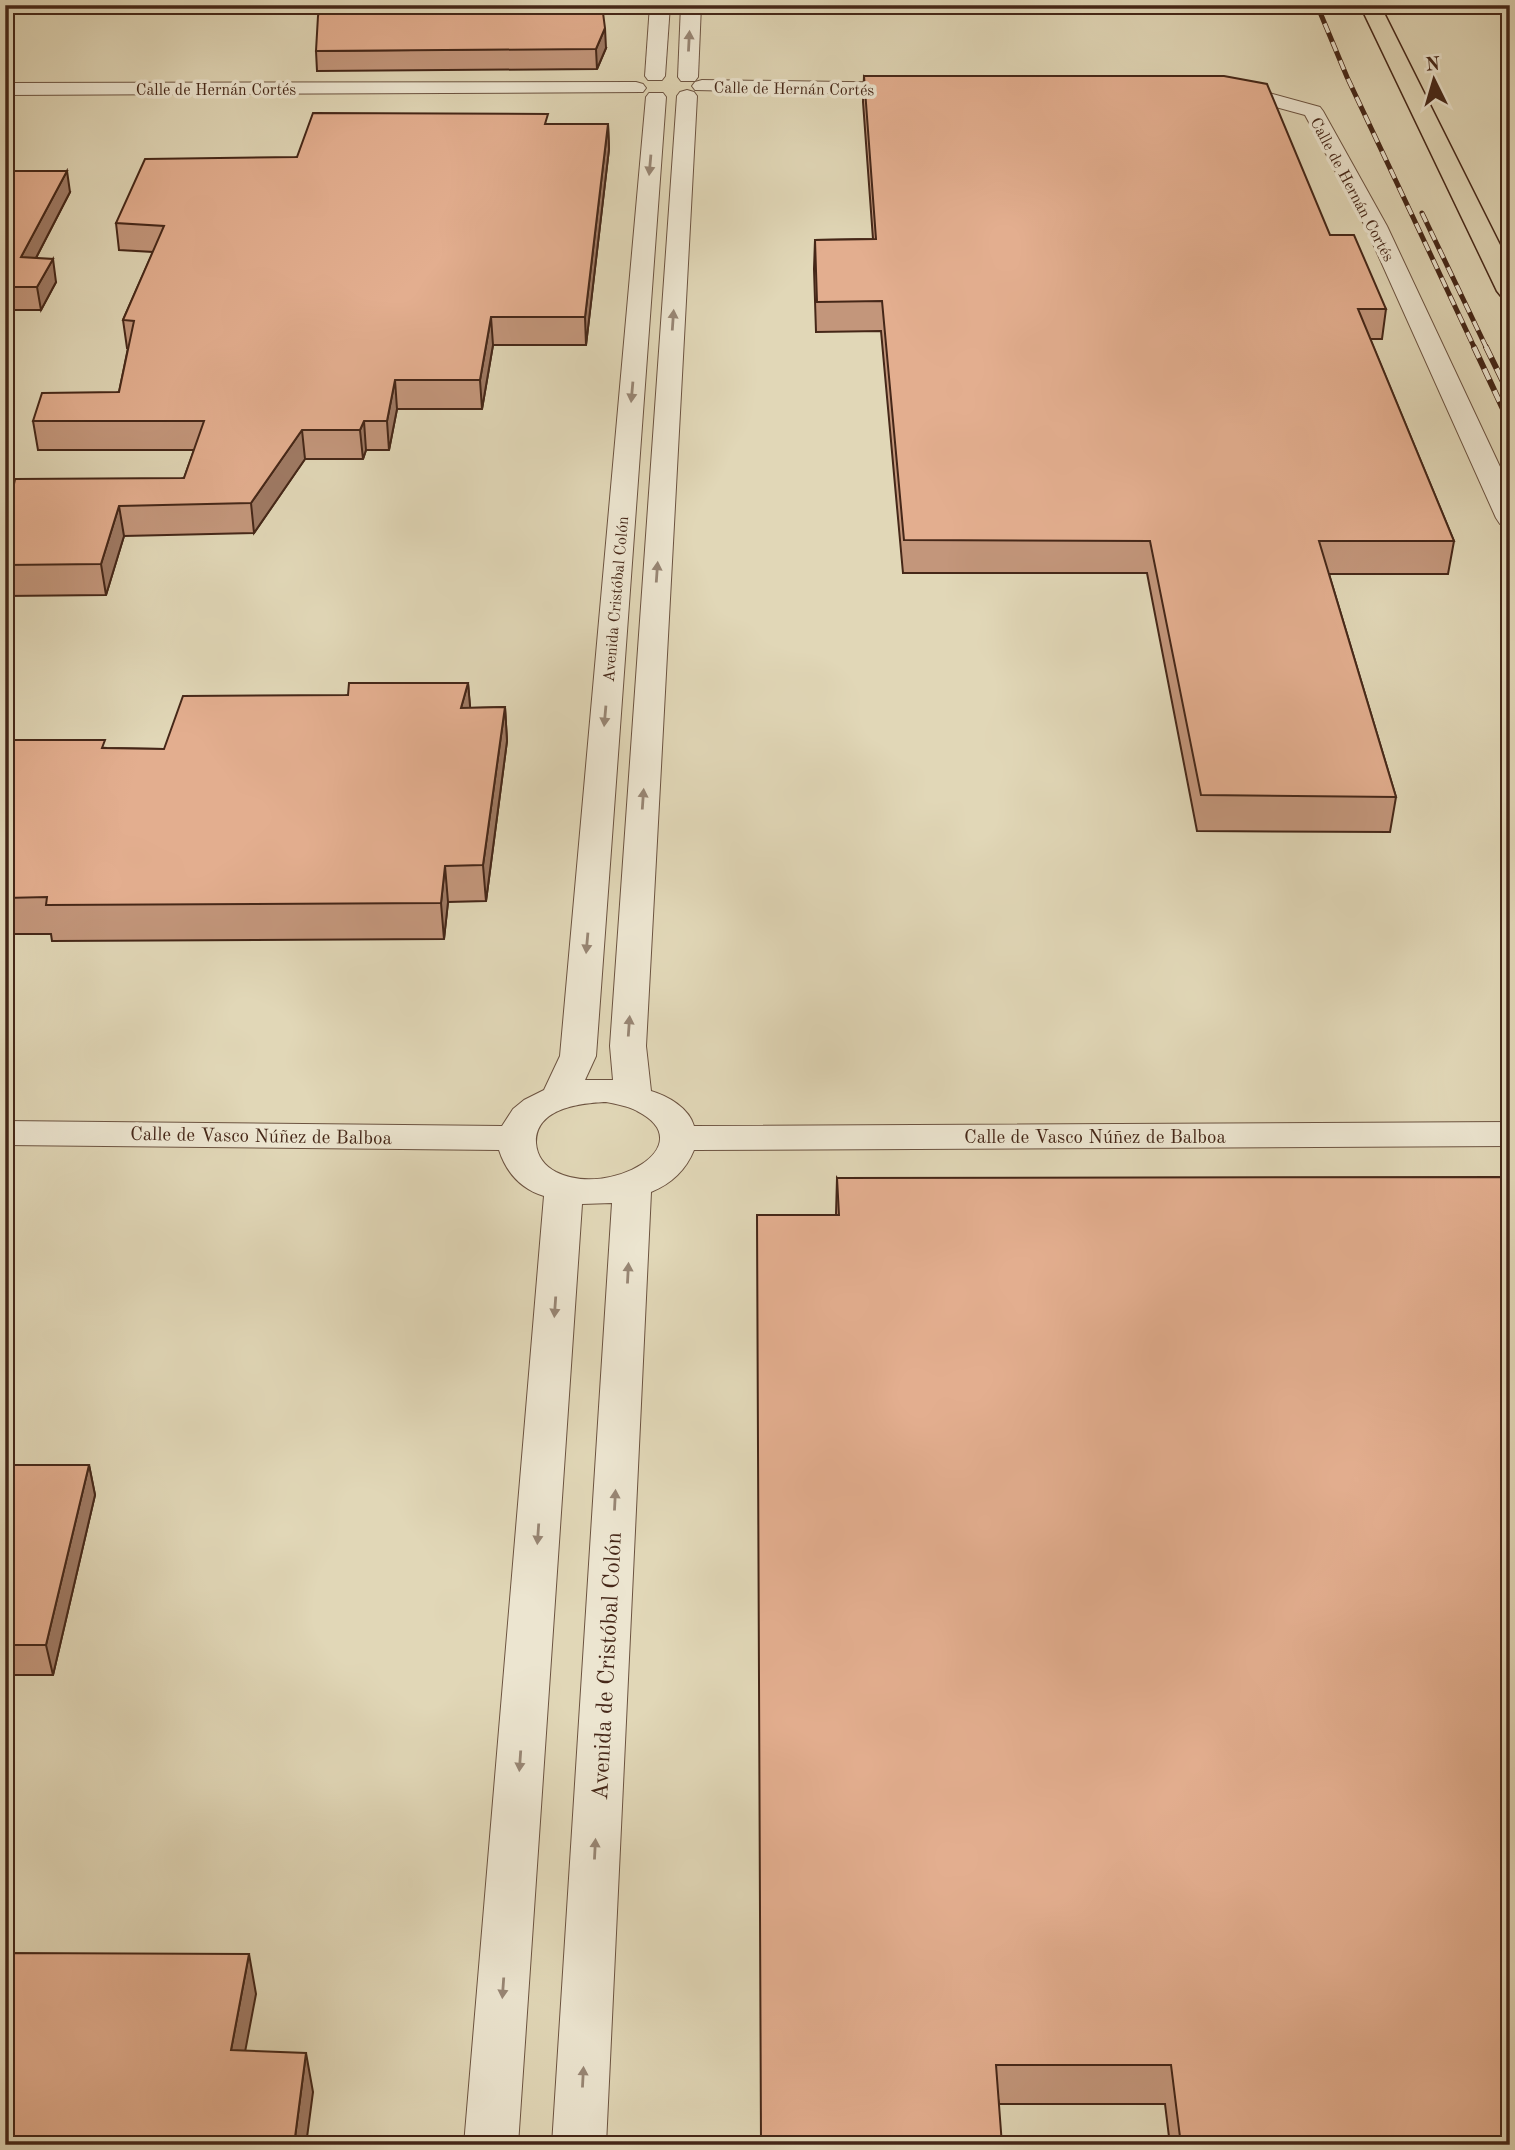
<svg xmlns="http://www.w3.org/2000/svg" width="1515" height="2150" font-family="'Old Standard TT',serif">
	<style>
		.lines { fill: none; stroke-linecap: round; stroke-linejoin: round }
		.minor-casing { stroke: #6c5340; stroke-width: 2 }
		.major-casing { stroke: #452718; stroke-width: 3 }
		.minor { fill: #ece5d0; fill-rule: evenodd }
		.major { fill: #e1d7b7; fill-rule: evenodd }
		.rail-far1-casing { stroke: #452718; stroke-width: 5 }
		.rail-casing { stroke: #452718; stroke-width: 6 }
		.rail-far1 { stroke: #ece5d0; stroke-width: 3.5; stroke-dasharray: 10; stroke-linecap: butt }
		.rail { stroke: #ece5d0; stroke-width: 4.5; stroke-dasharray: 12; stroke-linecap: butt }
		.wall { fill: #c3967b; stroke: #452718; stroke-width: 2 }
		.shaded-wall { fill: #9f7a64; stroke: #452718; stroke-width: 2 }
		.building { fill: #e3ae8f; stroke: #452718; stroke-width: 2 }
		.oneway { fill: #988674 }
		.labels { text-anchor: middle; stroke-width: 7; stroke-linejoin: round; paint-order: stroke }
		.far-street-label { font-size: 16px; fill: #452718; stroke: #ece5d0 }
		.street-label { font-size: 19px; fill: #452718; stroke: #ece5d0 }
		.near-street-label { font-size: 23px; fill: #452718; stroke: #ece5d0 }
	</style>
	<rect width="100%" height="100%" fill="#e1d7b7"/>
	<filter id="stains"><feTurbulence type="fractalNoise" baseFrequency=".00286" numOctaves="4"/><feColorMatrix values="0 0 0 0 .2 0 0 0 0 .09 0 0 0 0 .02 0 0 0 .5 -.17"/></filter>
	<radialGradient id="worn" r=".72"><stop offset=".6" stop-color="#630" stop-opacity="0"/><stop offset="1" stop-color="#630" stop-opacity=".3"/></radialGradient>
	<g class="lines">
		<g class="minor-casing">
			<g id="minor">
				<polygon points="650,5 670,5 665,76 662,80 648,80 645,76"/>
				<polygon points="681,5 701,5 698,77 695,81 681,81 678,77"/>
				<polygon points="702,80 914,83 921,85 924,89 921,93 914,95 695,90 692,86 695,82"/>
				<polygon points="636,82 643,84 646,88 643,92 5,95 5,83"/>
				<polygon points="1224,88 1251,88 1320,107 1323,111 1387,226 1510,488 1510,526 1500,524 1496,518 1365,226 1305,115 1250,100 1217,98 1214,94 1217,90"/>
				<path d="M687 90 694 92 697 96 646 1046 651 1091C668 1096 689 1108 694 1126L1510 1122V1146L694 1150C686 1170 671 1184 651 1192L606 2145H552L612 1203 582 1204 518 2145H464L544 1196C521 1189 506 1172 499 1150L5 1145V1121L502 1126 513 1109 524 1100 544 1090 560 1056 646 97 649 93H663L666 97 596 1056 585 1080H613L610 1046 677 96 680 92ZM606 1102C616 1104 628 1106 637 1111 704 1145 609 1199 556 1172 545 1166 537 1157 536 1143 535 1108 581 1103 606 1102Z"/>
			</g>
		</g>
		<g class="major-casing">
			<polygon id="major" points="1360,5 1380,5 1510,265 1510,298 1501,296 1497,291"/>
		</g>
		<use href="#minor" class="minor"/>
		<use href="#major" class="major"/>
		<g class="rail-far1-casing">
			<g id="rail-far1">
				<polyline points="1317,5 1347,77 1475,349"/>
				<polyline points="1422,213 1487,349"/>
			</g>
		</g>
		<g class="rail-casing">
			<g id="rail">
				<polyline points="1474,347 1510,424"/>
				<polyline points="1486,347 1510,396"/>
			</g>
		</g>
		<use href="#rail-far1" class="rail-far1"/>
		<use href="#rail" class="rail"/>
	</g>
	<g class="wall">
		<rect x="767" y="5" width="291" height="4"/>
		<polygon points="606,48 597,69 317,71 316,51"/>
		<polygon points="864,76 1330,235 1386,309 1382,339 1370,339 1454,541 1448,574 1329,574 1396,797 1390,832 1197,831 1147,573 903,573 881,331 816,332 814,269 815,240 873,239 863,102"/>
		<polygon points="548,124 608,124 609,149 586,345 493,345 482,409 397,409 389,450 366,450 363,459 305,459 254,533 124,536 106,595 5,596 5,529 184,478 194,450 38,450 33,421 119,392 128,348 127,348 123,320 153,252 119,250 116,223 297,157"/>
		<polygon points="5,171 70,192 36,258 56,282 41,310 5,310"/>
		<polygon points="468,683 470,708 505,707 507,741 486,901 448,902 444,939 52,941 51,934 5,934 5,740 107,748 164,749 348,695"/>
		<polygon points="837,1178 1510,2145 1170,2145 1165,2104 999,2104 836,1215"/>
		<polygon points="5,1465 89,1465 95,1495 53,1675 5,1675"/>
	</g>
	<g class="shaded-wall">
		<polygon points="605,28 606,48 597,69 596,49"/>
		<polygon points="608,124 609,149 586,345 585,317"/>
		<polygon points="67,171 70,192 25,279 21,257"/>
		<polygon points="53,259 56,282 41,310 37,287"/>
		<polygon points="491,317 493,345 482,409 480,380"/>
		<polygon points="395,380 397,409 389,450 387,421"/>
		<polygon points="364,421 366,450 363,459 360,430"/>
		<polygon points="302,430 305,459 254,533 251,503"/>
		<polygon points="119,506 124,536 106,595 101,564"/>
		<polygon points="468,683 471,717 461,708"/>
		<polygon points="505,707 507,741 486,901 483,865"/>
		<polygon points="445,866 448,902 444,939 441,903"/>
		<polygon points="89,1465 95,1495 53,1675 46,1645"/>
		<polygon points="249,1954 256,1994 238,2089 231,2050"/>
		<polygon points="306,2053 313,2092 306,2145 294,2145"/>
	</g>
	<g class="building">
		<polygon points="321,5 602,5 605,28 596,49 316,51 318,16"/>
		<polygon points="864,76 1224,76 1267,84 1330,235 1354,235 1386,309 1358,309 1454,541 1319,541 1396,797 1201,795 1150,541 904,540 882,301 817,302 815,240 876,239"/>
		<polygon points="313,113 548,114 545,124 608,124 585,317 491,317 480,380 395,380 387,421 364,421 360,430 302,430 251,503 119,506 101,564 5,565 5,529 15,479 184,478 204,421 33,421 42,393 119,392 134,321 123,320 164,226 116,223 145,159 297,157"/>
		<polygon points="5,171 67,171 21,257 53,259 37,287 5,287"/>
		<polygon points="349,683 468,683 461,708 505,707 483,865 445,866 441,903 46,905 47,897 5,898 5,740 105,740 102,748 164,749 183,696 348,695"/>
		<polygon points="1510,1177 1510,2145 1181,2145 1171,2065 996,2065 1002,2145 761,2145 757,1215 839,1215 837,1178"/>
		<polygon points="5,1465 89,1465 46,1645 5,1645"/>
		<polygon points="5,1953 249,1954 231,2050 306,2053 294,2145 5,2145"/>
	</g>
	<defs><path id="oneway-solid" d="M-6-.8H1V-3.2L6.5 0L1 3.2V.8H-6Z" transform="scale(1.75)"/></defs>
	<g class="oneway">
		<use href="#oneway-solid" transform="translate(689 41) rotate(-87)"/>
		<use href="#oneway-solid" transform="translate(650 165) rotate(95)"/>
		<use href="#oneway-solid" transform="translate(673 320) rotate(-86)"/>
		<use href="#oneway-solid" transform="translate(632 392) rotate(95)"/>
		<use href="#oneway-solid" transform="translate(657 572) rotate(-86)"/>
		<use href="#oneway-solid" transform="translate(605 716) rotate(95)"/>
		<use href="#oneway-solid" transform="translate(643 799) rotate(-86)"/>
		<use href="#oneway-solid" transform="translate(587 943) rotate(95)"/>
		<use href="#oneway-solid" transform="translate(629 1026) rotate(-86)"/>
		<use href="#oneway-solid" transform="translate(628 1273) rotate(-87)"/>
		<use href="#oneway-solid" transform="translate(555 1307) rotate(94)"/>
		<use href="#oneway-solid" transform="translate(615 1500) rotate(-87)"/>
		<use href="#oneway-solid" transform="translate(538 1534) rotate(94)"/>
		<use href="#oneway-solid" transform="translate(520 1761) rotate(94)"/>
		<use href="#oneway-solid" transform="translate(595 1849) rotate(-87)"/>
		<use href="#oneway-solid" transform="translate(503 1988) rotate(94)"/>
		<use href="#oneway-solid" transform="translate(583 2077) rotate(-87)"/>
	</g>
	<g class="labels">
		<g class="far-street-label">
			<text transform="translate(794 88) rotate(1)" y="6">Calle de Hernán Cortés</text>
			<text x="216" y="95">Calle de Hernán Cortés</text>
			<text transform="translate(1353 189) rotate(62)" y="6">Calle de Hernán Cortés</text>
			<text transform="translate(615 599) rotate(-85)" y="6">Avenida Cristóbal Colón</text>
		</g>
		<g class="street-label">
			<text transform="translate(261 1135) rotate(1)" y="7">Calle de Vasco Núñez de Balboa</text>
			<text x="1095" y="1143">Calle de Vasco Núñez de Balboa</text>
		</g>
		<g class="near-street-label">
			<text transform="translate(606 1666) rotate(-87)" y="8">Avenida de Cristóbal Colón</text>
		</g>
	</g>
	<rect width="1515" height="2150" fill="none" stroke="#e1d7b7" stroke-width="28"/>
	<rect x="7" y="7" width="1501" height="2136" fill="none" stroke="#452718" stroke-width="3.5"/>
	<rect x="14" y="14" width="1487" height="2122" fill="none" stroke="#452718" stroke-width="2"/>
	<g transform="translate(1434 80) rotate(355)" stroke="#ece5d0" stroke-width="5" paint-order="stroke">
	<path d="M0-5L12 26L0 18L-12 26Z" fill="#452718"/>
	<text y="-10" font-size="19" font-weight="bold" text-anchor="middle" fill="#452718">N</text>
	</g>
	<rect width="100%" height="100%" filter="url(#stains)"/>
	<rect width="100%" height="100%" fill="url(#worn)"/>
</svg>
